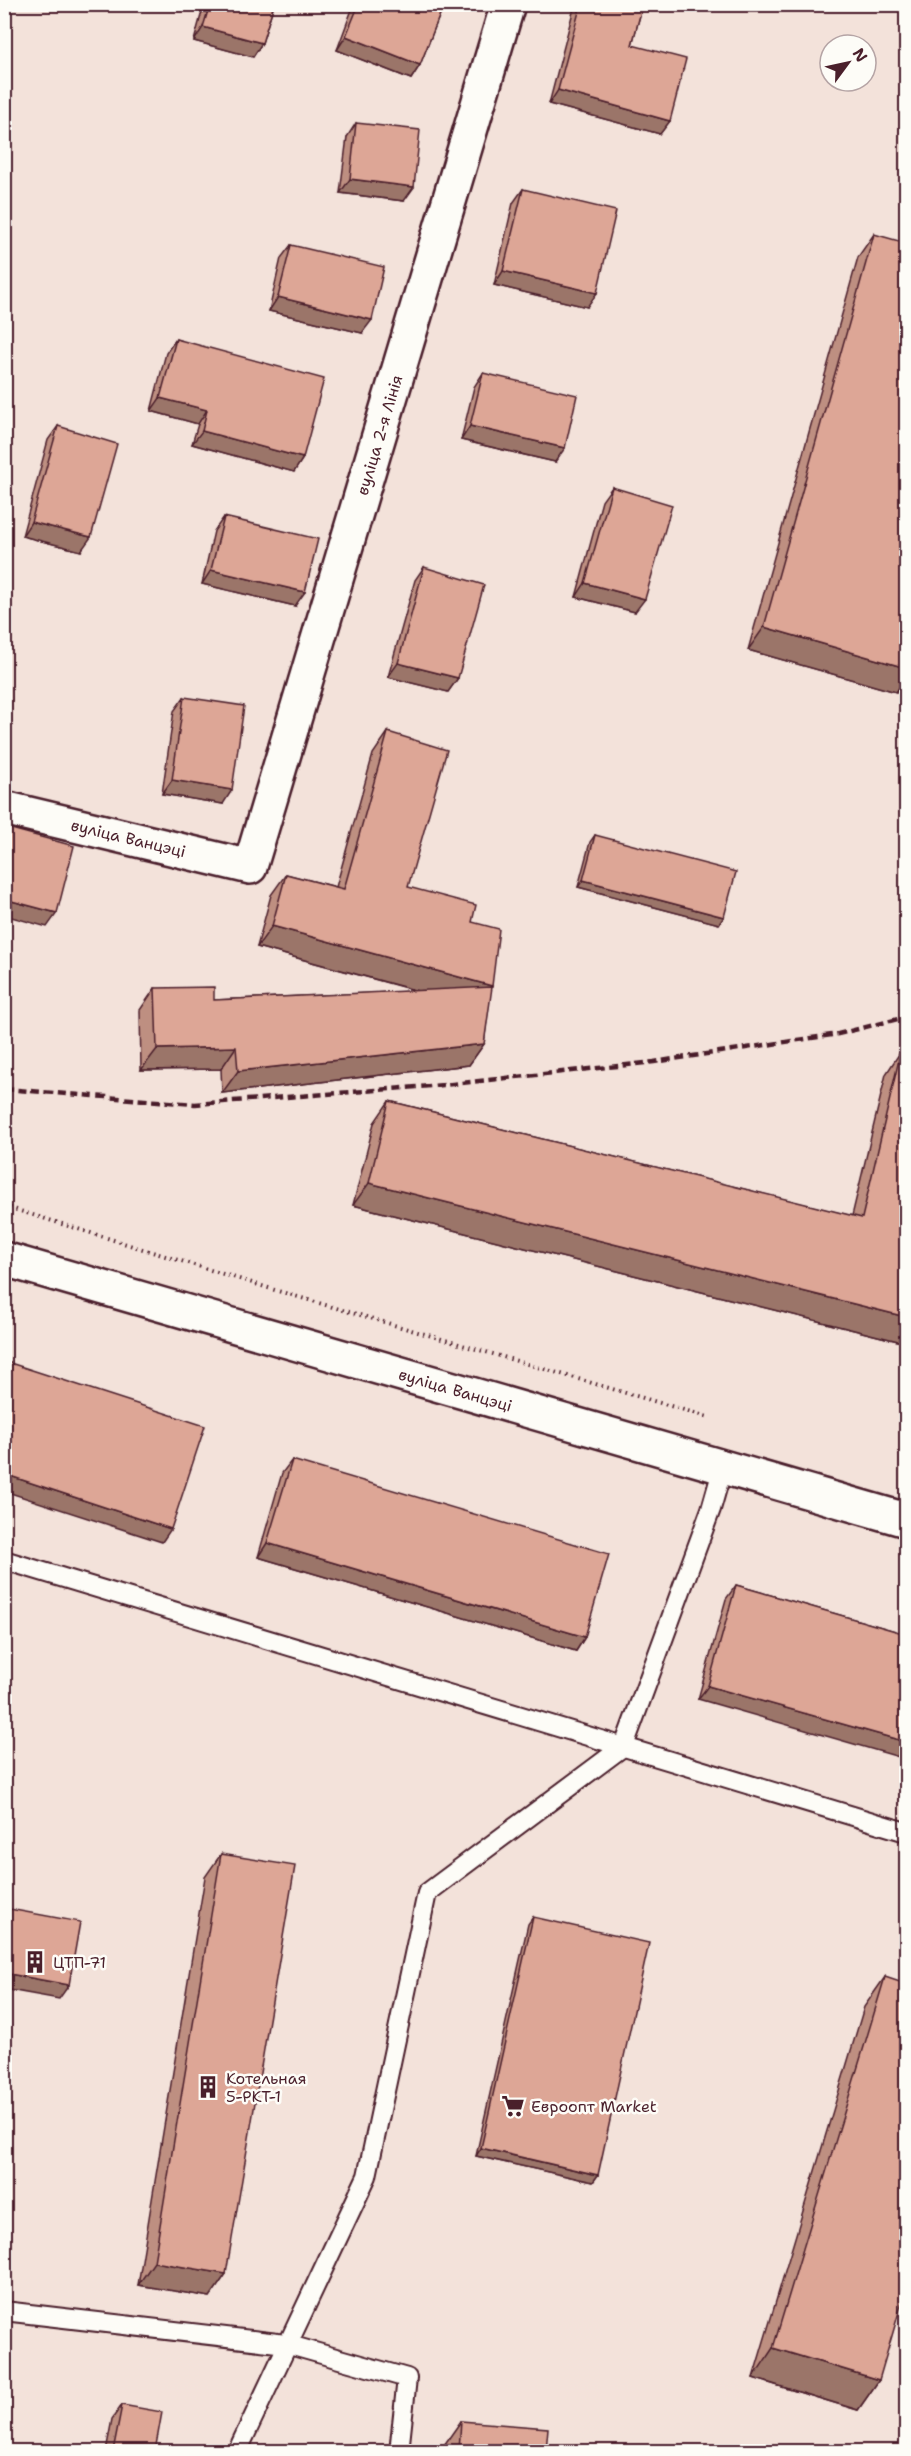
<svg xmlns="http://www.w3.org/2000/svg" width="911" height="2456" font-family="'Shantell Sans',sans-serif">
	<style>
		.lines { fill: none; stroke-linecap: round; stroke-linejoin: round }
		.lane-casing { stroke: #4a1f2b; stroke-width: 22 }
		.street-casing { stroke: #4a1f2b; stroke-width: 38 }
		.primary-casing { stroke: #4a1f2b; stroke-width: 38 }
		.path { stroke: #4a1f2b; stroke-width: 4; stroke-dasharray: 1.5 4.5; stroke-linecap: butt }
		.lane { stroke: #fdfcf7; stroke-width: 18 }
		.street { stroke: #fdfcf7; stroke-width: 33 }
		.primary { stroke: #fdfcf7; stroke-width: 33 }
		.rail { stroke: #4a1f2b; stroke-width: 4.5; stroke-dasharray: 9 4.5; stroke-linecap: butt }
		.wall { fill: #be8f81; stroke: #4a1f2b; stroke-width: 1.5 }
		.shaded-wall { fill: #9b7469; stroke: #4a1f2b; stroke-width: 1.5 }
		.building { fill: #dda696; stroke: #4a1f2b; stroke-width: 1.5 }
		.labels { text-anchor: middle; stroke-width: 5; stroke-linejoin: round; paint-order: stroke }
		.street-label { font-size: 16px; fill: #4a1f2b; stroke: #fdfcf7 }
		.poi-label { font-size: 16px; fill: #4a1f2b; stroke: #fdfcf7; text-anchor: start }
	</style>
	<rect width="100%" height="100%" fill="#f3e2da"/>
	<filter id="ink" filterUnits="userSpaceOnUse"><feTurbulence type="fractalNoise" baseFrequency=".0167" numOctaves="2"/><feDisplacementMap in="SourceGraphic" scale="12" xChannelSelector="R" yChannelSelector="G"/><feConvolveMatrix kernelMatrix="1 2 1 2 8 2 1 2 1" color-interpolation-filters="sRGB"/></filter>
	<g filter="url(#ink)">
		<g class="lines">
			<g class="lane-casing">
				<g id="lane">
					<polyline points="4,1560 906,1832"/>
					<polyline points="4,2311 286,2344 407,2378 399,2452"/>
					<polyline points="237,2452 367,2176 427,1893 624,1746 711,1509 723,1467"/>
				</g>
			</g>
			<g class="street-casing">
				<g id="street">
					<path id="s1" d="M4 808 250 867 508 4"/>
				</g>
			</g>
			<g class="primary-casing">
				<g id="primary">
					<path id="s2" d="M4 1259 906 1520"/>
				</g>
			</g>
			<polyline class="path" points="4,1206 278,1291 708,1417"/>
			<use href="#lane" class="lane"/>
			<use href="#street" class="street"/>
			<use href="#primary" class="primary"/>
			<polyline class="rail" points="4,1089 195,1104 443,1085 654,1062 838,1034 906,1017"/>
		</g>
		<g class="wall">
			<polygon points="204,4 274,4 262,43 253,57 194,41"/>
			<polygon points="354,4 444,4 420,65 411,79 337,50"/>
			<polygon points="575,4 643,4 632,45 670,121 660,134 549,104"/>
			<polygon points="356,123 404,201 340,193 347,137"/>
			<polygon points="523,189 587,307 494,285 513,203"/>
			<polygon points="874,234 896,692 748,650 858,257"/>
			<polygon points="291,245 362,333 269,311 281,258"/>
			<polygon points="176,339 303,458 294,472 192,444 198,424 151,411 166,353"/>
			<polygon points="483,373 555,462 461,440 474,387"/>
			<polygon points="58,426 81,551 22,536 48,440"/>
			<polygon points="612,487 635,612 576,597 602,501"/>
			<polygon points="224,517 295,606 202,584 214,531"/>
			<polygon points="424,567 458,678 448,692 388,677 415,580"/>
			<polygon points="184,697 223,804 162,794 174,711"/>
			<polygon points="388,732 408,887 472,922 491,987 484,1044 469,1065 222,1093 221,1069 141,1070 140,1010 155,988 214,1000 417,991 257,947 271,895 286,874 336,887 373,754"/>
			<polygon points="595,835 724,917 719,924 578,887 590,842"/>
			<polygon points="901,1051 906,1051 906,1343 353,1205 374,1123 389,1101 852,1216 886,1074"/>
			<polygon points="292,1460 585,1637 576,1651 258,1557 282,1473"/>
			<polygon points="736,1585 906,1634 698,1699 726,1599"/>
			<polygon points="221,1854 226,2274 210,2297 138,2285 205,1877"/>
			<polygon points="533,1917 598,2175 593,2182 476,2156 528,1924"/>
			<polygon points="885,1977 879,2380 858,2410 753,2378 864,2007"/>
			<polygon points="122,2405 155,2451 106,2451 112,2419"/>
			<polygon points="461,2421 546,2451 442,2451 442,2448"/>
		</g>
		<g class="shaded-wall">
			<polygon points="203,27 262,43 253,57 194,41"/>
			<polygon points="346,36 420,65 411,79 337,50"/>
			<polygon points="558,90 670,121 660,134 549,104"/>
			<polygon points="350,179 414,187 404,201 340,193"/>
			<polygon points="503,271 597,293 587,307 494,285"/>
			<polygon points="278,297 372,320 362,333 269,311"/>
			<polygon points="160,398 207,410 198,424 151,411"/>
			<polygon points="470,426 565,448 555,462 461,440"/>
			<polygon points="202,431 303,458 294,472 192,444"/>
			<polygon points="31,522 91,537 81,551 22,536"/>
			<polygon points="211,570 305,592 295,606 202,584"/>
			<polygon points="585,583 645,599 635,612 576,597"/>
			<polygon points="764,627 906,668 906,678 896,692 748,650"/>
			<polygon points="398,663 458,678 448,692 388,677"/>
			<polygon points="172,780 232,790 223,804 162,794"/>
			<polygon points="583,880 724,917 719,924 578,887"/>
			<polygon points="4,899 57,913 47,927 4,915"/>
			<polygon points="272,926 492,986 477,1007 257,947"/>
			<polygon points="484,1044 469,1065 222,1093 238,1071"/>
			<polygon points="236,1047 221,1069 141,1070 157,1049"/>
			<polygon points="369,1183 906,1317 906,1343 353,1205"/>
			<polygon points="4,1474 171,1529 162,1542 4,1491"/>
			<polygon points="267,1543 585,1637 576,1651 258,1557"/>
			<polygon points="708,1686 906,1742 906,1759 698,1699"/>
			<polygon points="4,1973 69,1985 59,1999 4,1989"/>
			<polygon points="481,2148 598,2175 593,2182 476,2156"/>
			<polygon points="154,2262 226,2274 210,2297 138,2285"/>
			<polygon points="773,2348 879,2380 858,2410 753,2378"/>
		</g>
		<g class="building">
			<polygon points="210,4 274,4 262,43 203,27"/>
			<polygon points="359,4 444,4 420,65 346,36"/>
			<polygon points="581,4 643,4 632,45 686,59 670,121 558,90"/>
			<polygon points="356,123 420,130 414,187 350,179"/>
			<polygon points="523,189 616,211 597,293 503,271"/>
			<polygon points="874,234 906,243 906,668 764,627"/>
			<polygon points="291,245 384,267 372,320 278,297"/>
			<polygon points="176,339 324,379 303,458 202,431 207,410 160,398"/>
			<polygon points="483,373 577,395 565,448 470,426"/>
			<polygon points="58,426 117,444 91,537 31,522"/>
			<polygon points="612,487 672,505 645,599 585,583"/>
			<polygon points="224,517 318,539 305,592 211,570"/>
			<polygon points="424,567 484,585 458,678 398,663"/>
			<polygon points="184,697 244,706 232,790 172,780"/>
			<polygon points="388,732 447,750 408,887 476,905 472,922 499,929 492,986 272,926 286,874 344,889"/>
			<polygon points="4,827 74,846 57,913 4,899"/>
			<polygon points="595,835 736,872 724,917 583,880"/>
			<polygon points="214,987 214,1000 492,987 484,1044 238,1071 236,1047 157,1049 155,988"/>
			<polygon points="901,1051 906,1051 906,1317 369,1183 389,1101 862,1218"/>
			<polygon points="4,1361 205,1426 171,1529 4,1474"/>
			<polygon points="292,1460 609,1554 585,1637 267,1543"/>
			<polygon points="736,1585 906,1634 906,1742 708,1686"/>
			<polygon points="221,1854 295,1866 226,2274 154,2262"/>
			<polygon points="4,1908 80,1922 69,1985 4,1973"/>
			<polygon points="533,1917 649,1943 598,2175 481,2148"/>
			<polygon points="885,1977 906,1984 906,2288 879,2380 773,2348"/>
			<polygon points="122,2405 162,2412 155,2451 113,2451"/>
			<polygon points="461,2421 548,2428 546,2451 459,2451"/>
		</g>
	</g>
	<defs>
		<g id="building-bare" transform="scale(1.8)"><path d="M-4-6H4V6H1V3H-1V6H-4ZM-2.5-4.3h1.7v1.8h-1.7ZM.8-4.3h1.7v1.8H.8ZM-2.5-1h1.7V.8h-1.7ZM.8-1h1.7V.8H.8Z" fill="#4a1f2b" stroke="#fdfcf7" stroke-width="2.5" paint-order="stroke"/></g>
		<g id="supermarket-bare" transform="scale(1.8)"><path d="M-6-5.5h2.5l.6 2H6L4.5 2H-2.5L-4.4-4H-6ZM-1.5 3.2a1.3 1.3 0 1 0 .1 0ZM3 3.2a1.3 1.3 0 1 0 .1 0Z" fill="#4a1f2b" stroke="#fdfcf7" stroke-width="2.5" paint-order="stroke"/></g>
	</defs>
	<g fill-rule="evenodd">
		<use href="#building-bare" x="35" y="1962"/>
		<use href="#building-bare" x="208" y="2087"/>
		<use href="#supermarket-bare" x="513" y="2106"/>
	</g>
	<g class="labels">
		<g class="street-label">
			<text dy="6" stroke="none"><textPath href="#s1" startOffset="704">вуліца 2-я Лінія</textPath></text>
			<text dy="6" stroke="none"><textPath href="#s1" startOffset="128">вуліца Ванцэці</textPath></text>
			<text dy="6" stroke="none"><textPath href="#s2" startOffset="470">вуліца Ванцэці</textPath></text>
		</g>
		<g class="poi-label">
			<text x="53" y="1968">ЦТП-71</text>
			<text x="226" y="2084">Котельная<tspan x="226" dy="18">5-РКТ-1</tspan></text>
			<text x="531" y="2112">Евроопт Market</text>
		</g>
	</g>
	<rect width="911" height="2456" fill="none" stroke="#fdfcf7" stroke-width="24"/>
	<rect x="12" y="12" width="887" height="2432" fill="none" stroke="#4a1f2b" stroke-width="2" filter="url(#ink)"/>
	<g transform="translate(848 63) rotate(57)"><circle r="28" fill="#fdfcf7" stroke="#b5a4a5" stroke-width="1.5"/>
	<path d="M0-4.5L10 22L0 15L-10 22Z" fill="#4a1f2b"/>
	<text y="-9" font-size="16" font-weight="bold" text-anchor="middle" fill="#4a1f2b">N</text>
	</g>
</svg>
